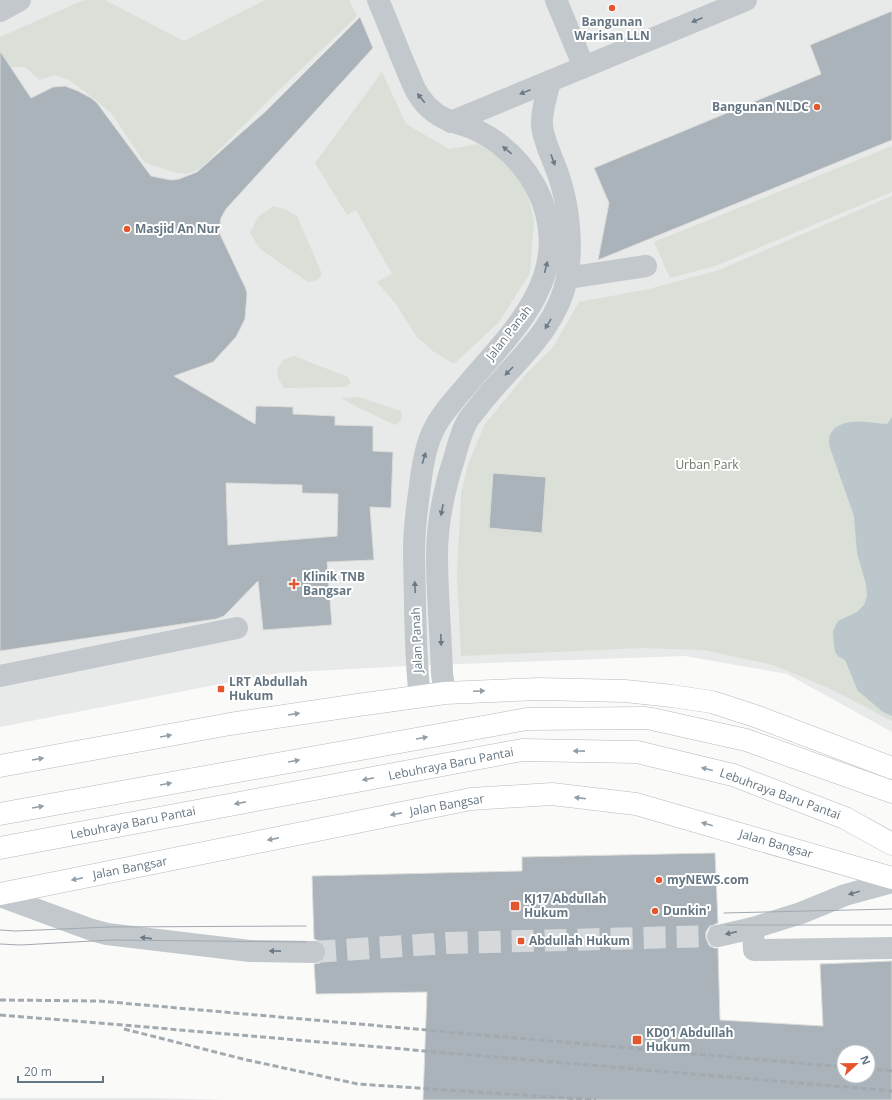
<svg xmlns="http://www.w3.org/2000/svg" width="892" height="1100" font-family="'Open Sans',sans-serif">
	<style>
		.built { fill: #e8e9e9 }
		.green { fill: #dadfd7 }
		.water { fill: #bbc7cb }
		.building { fill: #aab3b9; stroke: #dcdcda; fill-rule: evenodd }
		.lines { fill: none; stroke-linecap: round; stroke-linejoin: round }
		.minor-tunnel { stroke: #d5d9db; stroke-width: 22; stroke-dasharray: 22 11; stroke-linecap: butt }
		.major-casing { stroke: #b5babe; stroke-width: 23 }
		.highway-casing { stroke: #b4b9bd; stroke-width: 23 }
		.minor { stroke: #c3c8cc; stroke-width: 22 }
		.major { stroke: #fff; stroke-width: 22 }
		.highway { stroke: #fff; stroke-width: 22 }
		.tram { stroke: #a2aab0; stroke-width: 1 }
		.rail { stroke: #a2aab0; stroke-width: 3; stroke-dasharray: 6 3; stroke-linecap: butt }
		.oneway { fill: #6a7a87 }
		.oneway2 { fill: #939fa8 }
		.poi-dot { fill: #e4572e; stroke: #fff; stroke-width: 1.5 }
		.labels { text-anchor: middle; stroke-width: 4; stroke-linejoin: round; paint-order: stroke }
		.poi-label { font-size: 12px; font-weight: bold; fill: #657683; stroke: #fff; text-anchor: start }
		.street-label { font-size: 12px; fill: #657683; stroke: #fff }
		.park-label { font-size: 12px; fill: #687a64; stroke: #fff }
	</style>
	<rect width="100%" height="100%" fill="#fafaf8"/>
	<g class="built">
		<polygon points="0,0 892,0 892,732 787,674 685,656 406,666 277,673 0,727"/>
		<polygon points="0,1098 154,1098 226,1100 0,1100"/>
	</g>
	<g class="green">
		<polygon points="84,0 105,0 184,41 265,0 349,0 357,16 274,95 201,168 187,174 177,173 145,163 111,113 84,91 69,80 54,75 40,80 25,67 10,67 0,72 0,37"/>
		<polygon points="382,72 406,124 449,149 478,144 509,163 524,184 534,219 530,273 499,322 454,364 434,352 416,336 396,304 377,282 392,274 356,210 347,215 315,163"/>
		<polygon points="892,146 892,192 715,266 670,278 654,242"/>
		<polygon points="892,196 892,721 833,690 773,665 704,650 642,648 461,656 457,574 461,494 468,464 485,424 526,374 553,347 579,302 649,289 719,270"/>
		<polygon points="273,206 285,209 297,216 322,274 317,280 308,282 260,249 250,233 258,217"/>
		<polygon points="294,356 348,377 351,383 344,387 284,388 278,378 277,370 283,360"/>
		<polygon points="359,397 401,411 402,416 400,422 395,425 357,407 341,398"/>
	</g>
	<path class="water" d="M892 417V716L883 712 858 691 845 660 839 657 835 652 834 645 833 631 838 621 857 612 864 605 867 596 866 584 857 553 854 516 829 445C829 441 829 436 831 433 841 416 870 423 887 424Z"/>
	<g class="building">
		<polygon points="892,11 892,140 598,260 609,203 594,168 821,74 810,45"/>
		<path d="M360 17 373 48 226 209 221 218 219 232 246 289 247 294 245 319 236 337 213 362 174 376 255 424 256 406 293 407V414L335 416V425L373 426V451L393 452 391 508 370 507 374 560 327 562 332 625 263 630 258 581 224 616 216 619 0 651V51L31 98 53 87 65 86 78 91 91 98 97 103 151 176 171 180 179 179 197 172 266 111ZM226 483 302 485V493L338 494 337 536 228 545Z"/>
		<polygon points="493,473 546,477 542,533 489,528"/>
		<path d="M715 853 718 923 709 927 706 932V938L709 945 714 948H718L720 1020 823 1026 820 964 892 961V1100H423L427 992 316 994 314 964 320 963 324 959 326 952 325 946 321 942 314 939 312 876 522 871V857ZM844 1052H868V1076H844Z"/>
	</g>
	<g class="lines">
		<polyline class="minor-tunnel" points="314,952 448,943 718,936"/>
		<g class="major-casing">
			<g id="major">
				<polyline points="0,766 230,724 358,705 445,693 540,689 625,691 672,696 712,702 758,717 892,768"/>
				<polyline points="0,894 471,799 552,794 636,804 892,878"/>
			</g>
		</g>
		<g class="highway-casing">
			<g id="highway">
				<polyline points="0,814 527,719 646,718 652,719 746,740 892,792"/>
				<polyline points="0,848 522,750 637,752 733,775 845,818 892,844"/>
			</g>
		</g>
		<g class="minor">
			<path d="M378 0C389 25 398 50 409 75 412 82 415 91 420 97 423 102 429 108 434 112 446 122 460 123 474 129 509 145 536 176 546 213 565 285 509 335 467 385 456 398 440 415 433 431 425 448 422 467 420 486 417 507 414 529 414 550 414 569 415 588 415 607 416 637 416 667 420 696"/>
			<polyline points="556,0 584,67"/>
			<polyline points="0,11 20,0"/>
			<polyline points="451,122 746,0"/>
			<polyline points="567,278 646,266"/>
			<polyline points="0,676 237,628"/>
			<path d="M445 693 442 674C441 635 437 595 437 556 437 523 444 490 454 459 458 446 461 431 468 420 472 414 478 408 482 402 513 363 557 330 567 278 573 247 569 206 559 177 554 161 543 141 542 125 541 111 547 95 550 81"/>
			<polyline points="0,896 92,930 107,934 250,951 314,952"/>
			<polyline points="753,928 754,950 892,948"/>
			<polyline points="718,936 753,928 801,913 845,895 892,882"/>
		</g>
		<use href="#major" class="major"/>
		<use href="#highway" class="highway"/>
		<g class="tram">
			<polyline points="724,913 892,909"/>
			<polyline points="726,925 892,925"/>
			<polyline points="0,930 16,931 109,927 306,926"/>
			<polyline points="0,944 21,945 110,940 306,942"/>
		</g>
		<g class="rail">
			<polyline points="0,1000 99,1001 844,1067"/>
			<polyline points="0,1015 99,1023 892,1091"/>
			<polyline points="124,1029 247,1060 358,1084 596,1100"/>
			<polyline points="868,1069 892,1071"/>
		</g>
	</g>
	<defs><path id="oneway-solid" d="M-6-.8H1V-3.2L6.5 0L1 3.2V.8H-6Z"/></defs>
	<g class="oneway">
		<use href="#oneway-solid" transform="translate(697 20) rotate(157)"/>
		<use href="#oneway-solid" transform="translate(525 92) rotate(158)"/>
		<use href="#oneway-solid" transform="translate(421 98) rotate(-129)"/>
		<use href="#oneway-solid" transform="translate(507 150) rotate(-141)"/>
		<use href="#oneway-solid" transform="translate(553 160) rotate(70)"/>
		<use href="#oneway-solid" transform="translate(546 267) rotate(-76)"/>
		<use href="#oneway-solid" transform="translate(548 324) rotate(121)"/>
		<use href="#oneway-solid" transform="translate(509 371) rotate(134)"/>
		<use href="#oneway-solid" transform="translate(424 458) rotate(-73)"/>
		<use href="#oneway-solid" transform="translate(442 510) rotate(101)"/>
		<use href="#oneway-solid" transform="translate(415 587) rotate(-92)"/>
		<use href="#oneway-solid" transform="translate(441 640) rotate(88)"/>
		<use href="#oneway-solid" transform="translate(854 893) rotate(164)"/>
		<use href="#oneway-solid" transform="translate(731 933) rotate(167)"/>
		<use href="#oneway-solid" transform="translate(146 938) rotate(-174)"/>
		<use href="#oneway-solid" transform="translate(275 951) rotate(-179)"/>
	</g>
	<g class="oneway2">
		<use href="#oneway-solid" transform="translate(479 691) rotate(-2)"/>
		<use href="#oneway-solid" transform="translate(294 714) rotate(-9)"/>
		<use href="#oneway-solid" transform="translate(166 736) rotate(-10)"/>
		<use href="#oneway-solid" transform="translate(422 738) rotate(-10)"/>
		<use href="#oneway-solid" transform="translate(579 751) rotate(-179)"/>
		<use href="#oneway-solid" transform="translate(38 759) rotate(-10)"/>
		<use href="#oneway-solid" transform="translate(294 761) rotate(-10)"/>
		<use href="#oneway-solid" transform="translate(707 769) rotate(-166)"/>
		<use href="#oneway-solid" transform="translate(368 779) rotate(169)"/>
		<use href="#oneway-solid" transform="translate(166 784) rotate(-10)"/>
		<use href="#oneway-solid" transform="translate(580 798) rotate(-173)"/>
		<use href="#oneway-solid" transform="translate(240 803) rotate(169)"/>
		<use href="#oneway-solid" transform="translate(38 807) rotate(-10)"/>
		<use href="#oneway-solid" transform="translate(396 814) rotate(169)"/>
		<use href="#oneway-solid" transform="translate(707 824) rotate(-164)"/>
		<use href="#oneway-solid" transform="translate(273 839) rotate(169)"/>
		<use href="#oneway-solid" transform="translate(77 879) rotate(169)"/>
	</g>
	<g class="poi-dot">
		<circle cx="612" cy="8" r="4"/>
		<circle cx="817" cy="107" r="4"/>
		<circle cx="127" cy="229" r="4"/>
		<path d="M292 578h4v4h4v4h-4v4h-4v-4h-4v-4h4z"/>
		<rect x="217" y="685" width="8" height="8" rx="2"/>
		<circle cx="659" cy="880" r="4"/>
		<rect x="510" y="901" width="10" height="10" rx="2"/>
		<circle cx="655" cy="911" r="4"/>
		<rect x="517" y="937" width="8" height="8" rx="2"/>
		<rect x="632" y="1035" width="10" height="10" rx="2"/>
	</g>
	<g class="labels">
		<g class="poi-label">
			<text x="612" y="26" text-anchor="middle">Bangunan<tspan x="612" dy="14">Warisan LLN</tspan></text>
			<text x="809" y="111" text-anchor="end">Bangunan NLDC</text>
			<text x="135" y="233">Masjid An Nur</text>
			<text x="303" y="581">Klinik TNB<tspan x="303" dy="14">Bangsar</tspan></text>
			<text x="229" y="686">LRT Abdullah<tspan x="229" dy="14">Hukum</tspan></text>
			<text x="667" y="884">myNEWS.com</text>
			<text x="524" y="903">KJ17 Abdullah<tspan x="524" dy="14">Hukum</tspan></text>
			<text x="663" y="915">Dunkin'</text>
			<text x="529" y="945">Abdullah Hukum</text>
			<text x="646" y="1037">KD01 Abdullah<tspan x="646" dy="14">Hukum</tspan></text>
		</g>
		<g class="street-label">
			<text transform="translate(509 333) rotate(-52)" y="4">Jalan Panah</text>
			<text transform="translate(417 640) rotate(-92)" y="4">Jalan Panah</text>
			<text transform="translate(451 764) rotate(-11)" y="4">Lebuhraya Baru Pantai</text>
			<text transform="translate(780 794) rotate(20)" y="4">Lebuhraya Baru Pantai</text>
			<text transform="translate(447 805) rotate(-10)" y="4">Jalan Bangsar</text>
			<text transform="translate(133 823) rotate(-11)" y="4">Lebuhraya Baru Pantai</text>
			<text transform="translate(776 844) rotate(16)" y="4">Jalan Bangsar</text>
			<text transform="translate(130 868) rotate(-11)" y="4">Jalan Bangsar</text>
		</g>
		<g class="park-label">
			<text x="707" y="469">Urban Park</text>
		</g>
	</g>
	<g transform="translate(856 1064) rotate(68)"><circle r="19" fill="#ffffff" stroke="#c1c8cd"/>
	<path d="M0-3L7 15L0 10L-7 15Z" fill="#e4572e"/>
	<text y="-6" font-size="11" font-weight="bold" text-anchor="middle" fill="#657683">N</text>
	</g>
	<path d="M18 1076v6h85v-6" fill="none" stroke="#657683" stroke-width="2"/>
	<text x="24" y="1076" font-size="12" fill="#657683" stroke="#ffffff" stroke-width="3" paint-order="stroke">20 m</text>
</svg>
